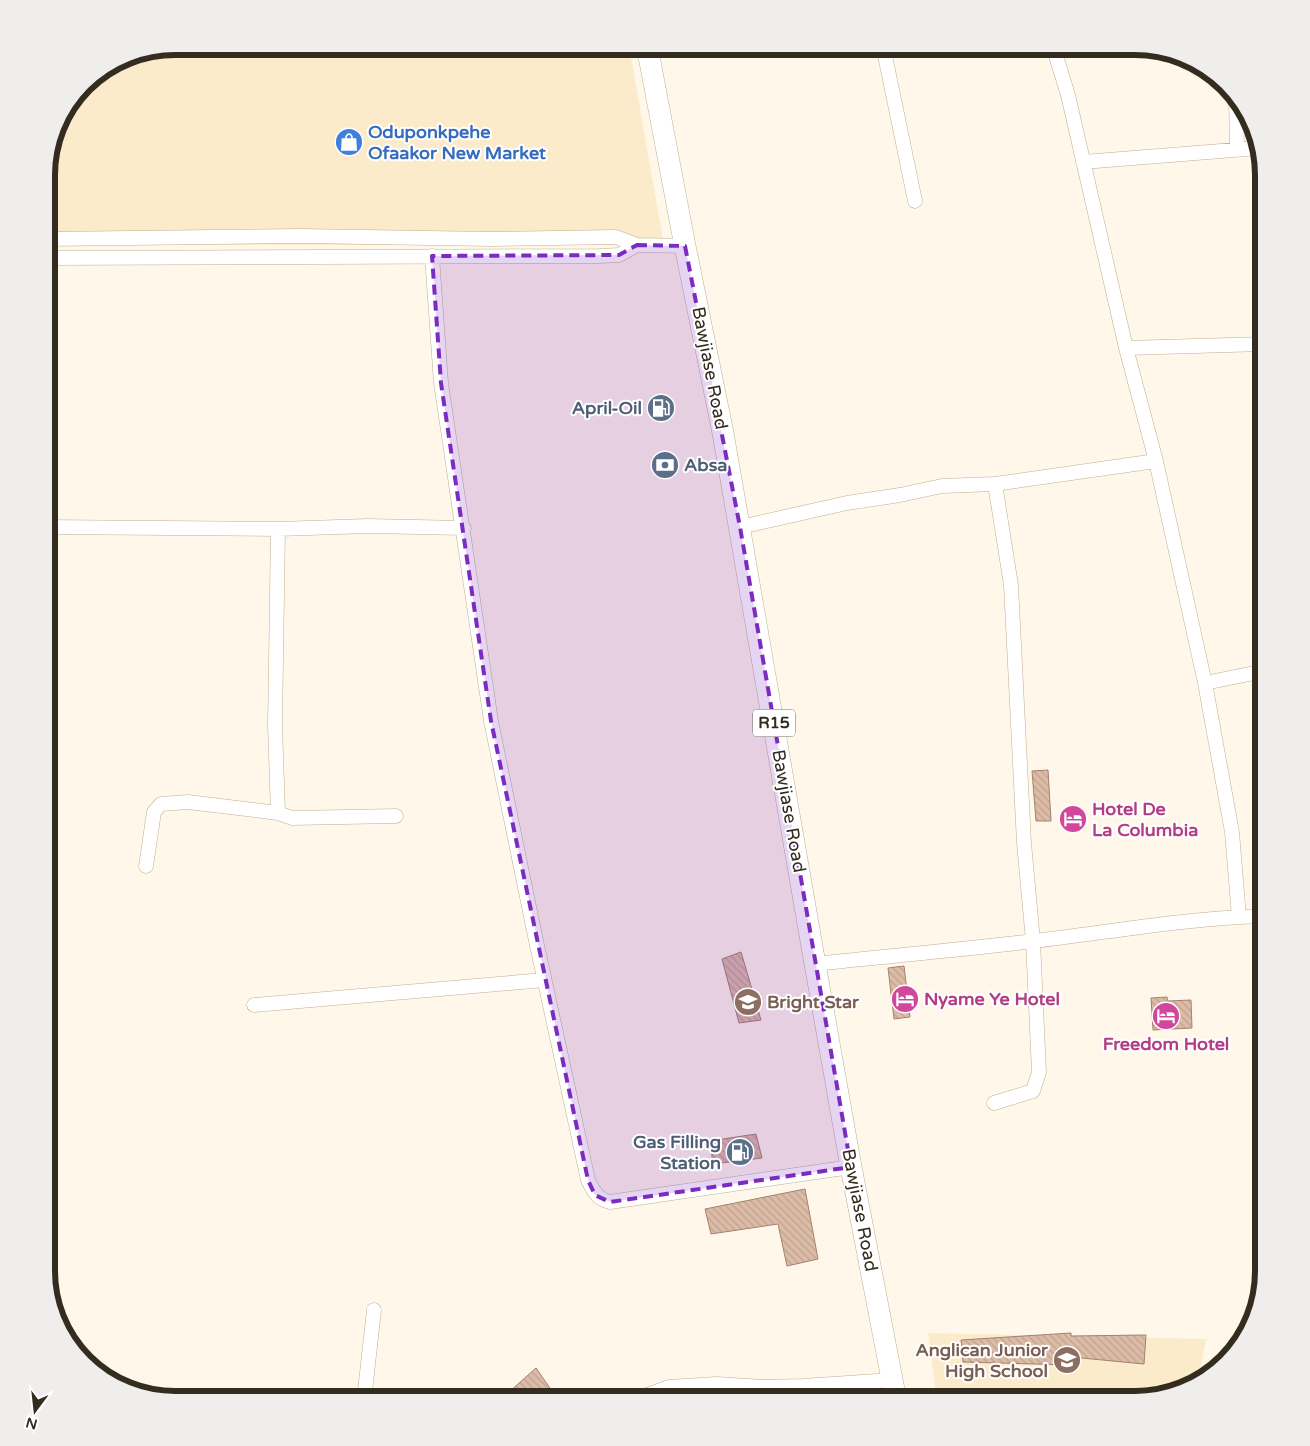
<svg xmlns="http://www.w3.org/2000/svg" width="1310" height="1446" font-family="'Varela Round',sans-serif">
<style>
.built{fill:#fcebca}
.green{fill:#c9fcba}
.building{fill:url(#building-back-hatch);stroke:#a1826e}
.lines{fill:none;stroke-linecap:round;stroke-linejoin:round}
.minor-casing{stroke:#bfaf8f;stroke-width:15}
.primary-casing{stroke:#bfaf8f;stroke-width:22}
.minor{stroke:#fff;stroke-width:14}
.primary{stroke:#fff;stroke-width:21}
.marked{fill:#7b2cbf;fill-opacity:0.2;stroke:#7b2cbf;stroke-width:4;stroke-dasharray:10 6;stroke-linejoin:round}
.labels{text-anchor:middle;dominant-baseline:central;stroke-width:4;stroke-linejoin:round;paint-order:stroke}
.shield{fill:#fff;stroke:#706b62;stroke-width:1}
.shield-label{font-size:16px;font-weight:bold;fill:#332c1f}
.shop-label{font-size:18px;font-weight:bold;fill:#366cbe;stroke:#fff;text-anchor:start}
.street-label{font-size:18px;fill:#332c1f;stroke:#fff}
.service-label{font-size:18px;font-weight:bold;fill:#4e5e75;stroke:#fff;text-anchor:end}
.hotel-label{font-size:18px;font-weight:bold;fill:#b23c85;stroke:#fff;text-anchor:start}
.education-label{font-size:18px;font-weight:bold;fill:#785e54;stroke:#fff;text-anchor:start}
.rim{fill:none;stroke:#332c1f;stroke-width:6}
</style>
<defs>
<pattern id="building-back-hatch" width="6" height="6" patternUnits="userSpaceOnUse" patternTransform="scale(1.25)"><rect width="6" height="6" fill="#ddbca7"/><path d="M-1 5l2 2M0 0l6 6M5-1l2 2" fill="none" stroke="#bea28f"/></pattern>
</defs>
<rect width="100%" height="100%" fill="#fff8ea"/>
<path class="built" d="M175,46H629L664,245H47V166L60,118L90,78L126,56Z
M928,1333L1206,1339L1198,1381L1177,1393L1135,1400H937Z"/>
<path class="green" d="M1139,1392V1399L1135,1400H982V1397Z"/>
<path class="building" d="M1048,770L1051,821H1036L1032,771Z
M741,952L761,1020L739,1023L722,959Z
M904,966L910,1017L894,1019L888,968Z
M1167,997L1168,1001L1191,1000L1192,1028L1153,1030L1151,998Z
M756,1134L762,1158L713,1164L710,1141Z
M805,1189L818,1259L787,1266L778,1224L711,1234L705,1209Z
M1071,1333V1336L1146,1335L1144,1364L1071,1357V1365L963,1362L961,1340Z
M536,1368L552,1391L542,1400H500Z"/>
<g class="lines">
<defs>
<path id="minor" d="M883,46L915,201
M1053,46L1068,95L1126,348L1156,461L1205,683L1232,832L1239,917
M648,49L697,46
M1236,96L1237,149
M1083,162L1259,148
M47,239L302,236L492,239L616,237L637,245L685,246
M432,256L441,383L491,721L535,936L588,1180C594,1192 597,1199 610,1202L851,1167
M47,258L599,256L619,255L637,245
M1126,348L1264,344
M46,527L278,529L368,526L464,528
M740,527L847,503L900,495L942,486L995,484L1156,461
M278,529L275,725L278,813
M1205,683L1264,671
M146,866L154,812L161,804L188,802L278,813L292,818L396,816
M815,964C888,956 961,950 1034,941C1110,932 1187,918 1264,916
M254,1005L544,980
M994,1103L1033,1091L1039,1072L1033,941L1024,843L1011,585L995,484
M364,1400L374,1310
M633,1400L669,1387L717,1384L763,1387L803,1386L892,1380"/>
<path id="primary" d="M647,46L685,246L723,433L815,964L851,1167L896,1400"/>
</defs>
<use href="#minor" class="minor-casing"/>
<use href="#primary" class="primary-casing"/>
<use href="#minor" class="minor"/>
<use href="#primary" class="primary"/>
</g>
<path class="marked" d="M637,245L685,246L740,527L851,1167L610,1202L595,1195L588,1180L491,721L441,383L432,256L619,255Z"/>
<defs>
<symbol id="shop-disc" viewBox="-11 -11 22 22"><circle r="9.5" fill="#3f7fe0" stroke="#fff"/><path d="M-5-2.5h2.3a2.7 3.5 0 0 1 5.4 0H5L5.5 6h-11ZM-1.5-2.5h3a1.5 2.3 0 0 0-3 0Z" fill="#fff"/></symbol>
<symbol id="fuel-disc" viewBox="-11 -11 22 22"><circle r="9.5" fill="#5c6f8a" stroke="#fff"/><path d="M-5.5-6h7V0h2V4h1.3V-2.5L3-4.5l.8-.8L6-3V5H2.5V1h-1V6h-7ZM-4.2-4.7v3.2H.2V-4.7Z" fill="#fff"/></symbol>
<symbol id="bank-disc" viewBox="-11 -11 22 22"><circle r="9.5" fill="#5c6f8a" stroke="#fff"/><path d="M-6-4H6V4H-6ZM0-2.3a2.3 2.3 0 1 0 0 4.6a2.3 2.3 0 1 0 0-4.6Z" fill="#fff"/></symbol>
<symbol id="hotel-disc" viewBox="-11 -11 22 22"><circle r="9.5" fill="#d1479c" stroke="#fff"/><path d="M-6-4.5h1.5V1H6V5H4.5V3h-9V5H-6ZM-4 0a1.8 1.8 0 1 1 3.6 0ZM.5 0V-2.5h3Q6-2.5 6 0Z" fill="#fff"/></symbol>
<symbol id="school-disc" viewBox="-11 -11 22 22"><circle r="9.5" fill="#8d6e63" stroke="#fff"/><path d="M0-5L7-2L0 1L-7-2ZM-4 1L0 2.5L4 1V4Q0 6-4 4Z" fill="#fff"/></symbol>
</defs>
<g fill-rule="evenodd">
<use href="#shop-disc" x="333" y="126" width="32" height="32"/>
<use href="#fuel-disc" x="645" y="392" width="32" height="32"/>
<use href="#bank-disc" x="649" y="449" width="32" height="32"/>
<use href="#hotel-disc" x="1057" y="803" width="32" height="32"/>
<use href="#hotel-disc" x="889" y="983" width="32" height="32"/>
<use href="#school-disc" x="732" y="986" width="32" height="32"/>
<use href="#hotel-disc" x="1150" y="1000" width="32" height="32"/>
<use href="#fuel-disc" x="724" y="1136" width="32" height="32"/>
<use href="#school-disc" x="1051" y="1344" width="32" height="32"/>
</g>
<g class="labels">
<rect class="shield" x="753" y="709.5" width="42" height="27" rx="4"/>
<g class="shield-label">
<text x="774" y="723">R15</text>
</g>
<g class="shop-label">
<text x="368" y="132">Oduponkpehe<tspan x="368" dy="21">Ofaakor New Market</tspan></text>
</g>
<g class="street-label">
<text transform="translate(710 368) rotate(79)">Bawjiase Road</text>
<text transform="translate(789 811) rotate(80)">Bawjiase Road</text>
<text transform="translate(860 1210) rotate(79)">Bawjiase Road</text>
</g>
<g class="service-label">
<text x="642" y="408">April-Oil</text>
<text x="684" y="465" text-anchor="start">Absa</text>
<text x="721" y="1142">Gas Filling<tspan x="721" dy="21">Station</tspan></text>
</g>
<g class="hotel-label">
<text x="1092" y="809">Hotel De<tspan x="1092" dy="21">La Columbia</tspan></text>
<text x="924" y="999">Nyame Ye Hotel</text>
<text x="1166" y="1044" text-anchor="middle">Freedom Hotel</text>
</g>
<g class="education-label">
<text x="767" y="1002">Bright Star</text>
<text x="1048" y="1350" text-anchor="end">Anglican Junior<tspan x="1048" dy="21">High School</tspan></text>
</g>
</g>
<path d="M0 0H1310V1446H0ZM175 55H1135A120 120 0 0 1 1255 175V1271A120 120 0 0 1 1135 1391H175A120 120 0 0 1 55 1271V175A120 120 0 0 1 175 55Z" fill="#efeeed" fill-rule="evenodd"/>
<path class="rim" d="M175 55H1135A120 120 0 0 1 1255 175V1271A120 120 0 0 1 1135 1391H175A120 120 0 0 1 55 1271V175A120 120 0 0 1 175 55Z"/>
<g transform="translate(35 1411) rotate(195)" stroke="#ffffff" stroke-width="4" paint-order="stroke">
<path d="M0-4L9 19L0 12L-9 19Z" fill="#332c1f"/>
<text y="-8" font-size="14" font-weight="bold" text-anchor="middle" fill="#332c1f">N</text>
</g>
</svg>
